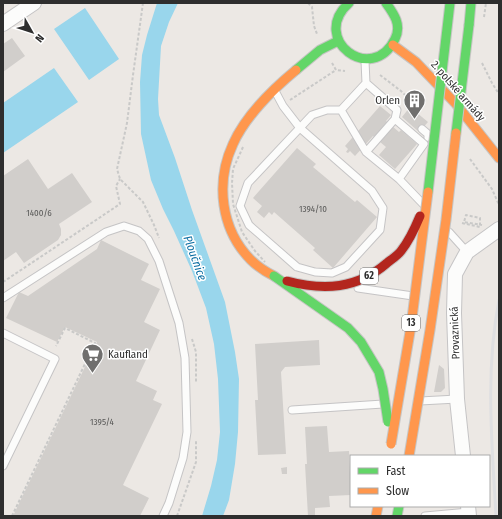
<svg xmlns="http://www.w3.org/2000/svg" width="502" height="519" font-family="'Fira Sans Condensed',sans-serif">
<style>
.water{fill:#99d6ec}
.building{fill:#d1cecb}
.lines{fill:none;stroke-linecap:round;stroke-linejoin:round}
.lane-casing{stroke:#c5c4c5;stroke-width:9}
.street-casing{stroke:#c5c4c5;stroke-width:16}
.fast-casing{stroke:#c6c5c4;stroke-width:11}
.slow-casing{stroke:#c6c5c4;stroke-width:11}
.path{stroke:#c9c9c8;stroke-width:2;stroke-dasharray:3 2;stroke-linecap:butt}
.lane{stroke:#fcfcfb;stroke-width:7}
.street{stroke:#fcfcfb;stroke-width:14}
.fast{stroke:#63d668;stroke-width:9}
.slow{stroke:#ff974d;stroke-width:9}
.rail{stroke:#dfdfe1;stroke-width:3}
.fast-bridge-casing{stroke:#c6c5c4;stroke-width:11;stroke-linecap:butt}
.slow-bridge-casing{stroke:#c6c5c4;stroke-width:11;stroke-linecap:butt}
.jam-bridge-casing{stroke:#c6c5c4;stroke-width:11;stroke-linecap:butt}
.path-bridge{stroke:#c9c9c8;stroke-width:2;stroke-dasharray:3 2;stroke-linecap:butt}
.fast-bridge{stroke:#63d668;stroke-width:9}
.slow-bridge{stroke:#ff974d;stroke-width:9}
.jam-bridge{stroke:#b3261e;stroke-width:9}
.labels{text-anchor:middle;dominant-baseline:central;stroke-width:3;stroke-linejoin:round;paint-order:stroke}
.number-label{font-size:9px;fill:#585857}
.shield{fill:#fff;stroke:#6d6d6d;stroke-width:1}
.shield-label{font-size:10px;font-weight:bold;fill:#2e2e2e}
.street-label{font-size:11px;fill:#2e2e2e;stroke:#fff}
.poi-label{font-size:11px;fill:#2e2e2e;stroke:#fff;text-anchor:end}
.water-label{font-size:12px;font-style:italic;fill:#0d6fa3;stroke:#fff}
</style>
<rect width="100%" height="100%" fill="#ece8e4"/>
<path class="water" d="M157,3H178L169,22L161,46L158,99L159,115L175,158L192,210L225,302L235,352L239,379L238,432L235,464L229,500L223,516H202L211,486L217,460L220,432L218,379L214,344L206,308L192,271L174,231L163,209L151,180L141,134L140,82L142,55L147,35Z
M85,8L119,59L89,80L54,29Z
M54,68L78,102L3,153V103Z"/>
<path class="building" d="M12,38L25,56L3,72V44Z
M380,106L391,115L386,121L399,132L401,130L417,144L395,169L379,155L386,147L373,136L355,156L350,151L348,153L346,152L348,149L345,146Z
M410,107L428,122L419,132L402,117Z
M297,148L316,164L313,167L355,202L357,200L377,217L333,268L313,250L315,248L274,212L272,215L269,212L264,218L257,212L262,206L253,198Z
M28,159L48,189L72,173L92,202L59,224L61,229V235L58,240L24,263L16,252L3,261V176Z
M101,240L149,264L141,280L160,289L144,322L160,330L136,381L157,391L153,400L162,404L123,485L149,498L140,516H13L97,342L65,327L57,342L6,318L19,292L28,296L97,249Z
M319,340L320,365L285,367L281,372L286,454L258,455L255,400H258L255,344Z
M439,365L444,369L445,388L441,392H434Z
M327,426L329,452L349,451L351,495L329,496L330,507L315,508V516H308L305,464H307L305,427Z
M287,467V474H282L281,468Z"/>
<g class="lines">
<defs>
<path id="lane" d="M366,83L397,110L395,119L424,144L399,179
M275,91L283,106L300,128L372,191L383,208L380,230L346,267L332,273L315,272L297,267L249,225L240,206L248,183L312,115L327,110H341
M341,110L366,152L399,179L423,204
M341,110L366,83L365,61
M422,129L429,135L428,137
M366,152L395,119
M449,232L467,252
M358,288L413,296
M3,298L106,232L124,226L139,231L148,239L159,261L179,323L185,358L187,432L183,458L169,503L163,516
M3,333L55,359L3,466
M420,401L457,399
M292,410L383,404
M425,516L469,512"/>
<path id="street" d="M3,24L34,3
M463,456L457,399L454,313L455,274L467,252L499,229
M468,506L469,516"/>
<path id="fast" d="M349,3C309,39 372,86 395,39C402,25 394,14 386,3
M469,25L471,3
M296,70L320,50L338,41
M397,516L399,506"/>
<path id="slow" d="M393,45L416,62L456,104L499,158
M274,276C266,272 258,267 251,260C221,230 215,183 233,144C245,117 273,89 296,70
M376,516L378,506"/>
</defs>
<use href="#lane" class="lane-casing"/>
<use href="#street" class="street-casing"/>
<use href="#fast" class="fast-casing"/>
<use href="#slow" class="slow-casing"/>
<path class="path" d="M143,3L133,75L127,123L117,169L120,179L143,202L154,225L159,238
M308,3L312,7L314,26L317,34
M332,63L336,70L345,71
M482,63L492,83L499,94
M380,75L401,91L420,110
M290,100L336,70
M470,159L492,189L499,205
M462,223L480,227V218L466,215L464,222L482,225
M3,282L120,204L116,186L120,179
M192,339L196,352V382
M12,516L95,343L65,328L56,346
M177,516L196,462V441"/>
<use href="#lane" class="lane"/>
<use href="#street" class="street"/>
<use href="#fast" class="fast"/>
<use href="#slow" class="slow"/>
<path class="rail" d="M496,516C492,444 485,371 499,300"/>
<defs>
<path id="fast-bridge" d="M456,133L469,25
M428,192L450,3
M274,276L348,328L361,342L379,372L383,389L388,422"/>
<path id="slow-bridge" d="M391,444L411,326L428,192
M409,456L430,330L446,220L456,133"/>
<path id="jam-bridge" d="M287,281C324,291 357,289 387,263C392,259 397,256 401,251C409,241 415,228 420,216"/>
</defs>
<use href="#fast-bridge" class="fast-bridge-casing"/>
<use href="#slow-bridge" class="slow-bridge-casing"/>
<use href="#jam-bridge" class="jam-bridge-casing"/>
<path class="path-bridge" d="M484,17L486,3
M243,147L233,169L232,183L233,204L242,232L255,251L265,262"/>
<use href="#fast-bridge" class="fast-bridge"/>
<use href="#slow-bridge" class="slow-bridge"/>
<use href="#jam-bridge" class="jam-bridge"/>
</g>
<defs>
<symbol id="building-pin" viewBox="-11 -11 22 30"><path d="M0 17L-7.5 6A9.5 9.5 0 1 1 7.5 6Z" fill="#706f6e" stroke="#fff"/><path d="M-4-6H4V6H1V3H-1V6H-4ZM-2.5-4.3h1.7v1.8h-1.7ZM.8-4.3h1.7v1.8H.8ZM-2.5-1h1.7V.8h-1.7ZM.8-1h1.7V.8H.8Z" fill="#fff"/></symbol>
<symbol id="supermarket-pin" viewBox="-11 -11 22 30"><path d="M0 17L-7.5 6A9.5 9.5 0 1 1 7.5 6Z" fill="#706f6e" stroke="#fff"/><path d="M-6-5.5h2.5l.6 2H6L4.5 2H-2.5L-4.4-4H-6ZM-1.5 3.2a1.3 1.3 0 1 0 .1 0ZM3 3.2a1.3 1.3 0 1 0 .1 0Z" fill="#fff"/></symbol>
</defs>
<g fill-rule="evenodd">
<use href="#building-pin" x="402" y="88" width="25" height="34"/>
<use href="#supermarket-pin" x="80" y="342" width="25" height="34"/>
</g>
<g class="labels">
<g class="number-label">
<text x="313" y="209">1394/10</text>
<text x="39" y="213">1400/6</text>
<text x="102" y="422">1395/4</text>
</g>
<g class="shield">
<rect x="360" y="268" width="18" height="16" rx="3"/>
<rect x="402" y="315" width="18" height="16" rx="3"/>
</g>
<g class="shield-label">
<text x="369" y="276">62</text>
<text x="411" y="323">13</text>
</g>
<g class="street-label">
<text transform="translate(458 91) rotate(49)">2. polské armády</text>
<text transform="translate(455 333) rotate(-92)">Provaznická</text>
</g>
<g class="poi-label">
<text x="400" y="100">Orlen</text>
<text x="108" y="354" text-anchor="start">Kaufland</text>
</g>
<g class="water-label">
<text transform="translate(195 258) rotate(70)">Ploučnice</text>
</g>
</g>
<rect width="502" height="519" fill="none" stroke="#2e2e2e" stroke-width="8"/>
<rect x="350" y="455" width="140" height="52" fill="#ffffff" stroke="#ababab"/>
<rect x="358" y="468" width="20" height="6" fill="#63d668" stroke="#ababab"/>
<text x="386" y="475" font-size="12" fill="#2e2e2e">Fast</text>
<rect x="358" y="488" width="20" height="6" fill="#ff974d" stroke="#ababab"/>
<text x="386" y="495" font-size="12" fill="#2e2e2e">Slow</text>
<g transform="translate(32 32) rotate(129)" stroke="#ffffff" stroke-width="3" paint-order="stroke">
<path d="M0-3L7 15L0 10L-7 15Z" fill="#2e2e2e"/>
<text y="-6" font-size="11" font-weight="bold" text-anchor="middle" fill="#2e2e2e">N</text>
</g>
</svg>
